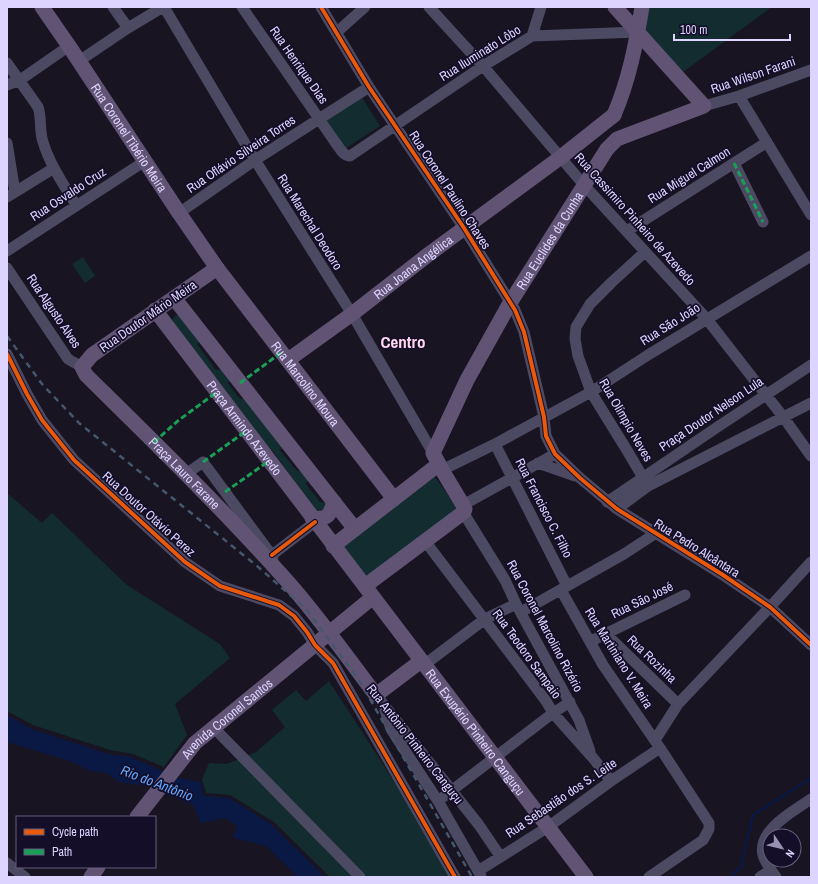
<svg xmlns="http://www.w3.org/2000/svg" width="818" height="884" font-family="'Archivo Narrow',sans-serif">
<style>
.green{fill:#122c30}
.water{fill:#091944}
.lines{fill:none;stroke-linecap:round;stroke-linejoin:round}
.stream{stroke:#091944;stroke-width:2.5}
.minor{stroke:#4c4963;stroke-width:11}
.major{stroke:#615374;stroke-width:15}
.rail{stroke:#45576d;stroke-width:2.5;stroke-dasharray:6 5;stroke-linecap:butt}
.quiet{stroke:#1a9f57;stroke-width:3;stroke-dasharray:6 3;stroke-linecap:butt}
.cycleway-casing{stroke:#150e28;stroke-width:6}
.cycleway{stroke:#e8590c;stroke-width:4}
.labels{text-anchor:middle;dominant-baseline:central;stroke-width:3.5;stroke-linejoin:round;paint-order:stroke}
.street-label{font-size:13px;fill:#ddd5ff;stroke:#150e28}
.water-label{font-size:14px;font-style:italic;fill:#63a9ff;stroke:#150e28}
.district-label{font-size:17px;font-weight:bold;fill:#ffd7ed;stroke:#150e28}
</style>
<rect width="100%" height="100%" fill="#181422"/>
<path class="green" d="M649,7H772L683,72L645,31Z
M362,97L380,126L343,150L324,121Z
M83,257L95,276L85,283L72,264Z
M176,315L179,316L201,342L197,344L216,370L222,369L233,381L227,382L239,398L247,400L284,448L279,449L296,470L303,472L310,481L305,483L320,502L327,503L320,517L272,450H265L171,321Z
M435,477L459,510L368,579L343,546Z
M7,493L42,523L52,513L127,585L220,644L230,658L175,704L187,735L164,767L133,754L110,750L33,725L7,711Z
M329,681L397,786L451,877H330L274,822L230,795L206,793L202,779L209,763L227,764L256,752L285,727L272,710L296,690L306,701Z"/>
<path class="water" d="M7,715L31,729L109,754L131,757L178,778L201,782L203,796L229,798L271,824L325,877H298L266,846L233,838L237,826L225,818L201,823L193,805L174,797L149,786L119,782L107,773L90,771L70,761L7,742Z"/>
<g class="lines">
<path class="stream" d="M730,877L741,867L753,815L811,778"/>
<path class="minor" d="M113,7L128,28
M164,7L255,160L352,314L433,453
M242,7L335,142C339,147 343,156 350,156L483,66L532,36L638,32
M321,7L369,87L464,228L515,310L524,332L544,417L546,436L555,454L580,478L617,509L723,575L770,607L811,645
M429,7L483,66L584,185L706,318L784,418L811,456
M337,32L365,7
M532,36L541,7
M79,61L128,28L163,7
M7,63L38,107C42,118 39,131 43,142C50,165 64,185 76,205
M7,85L20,80L69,46
M739,96L811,215
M704,106L739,96L811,70
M7,143L15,192
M734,163L763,222
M7,197L54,168
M179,213L255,160L369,87
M627,231L767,142
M7,251L145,161
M645,252L612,282L590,304L576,327L575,339L578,356L591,392L628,452L648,486
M7,268L68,359L82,367
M7,354L27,394L42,420L74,460L185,562L220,586L279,605L294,616L307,632L315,645L333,663L455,877
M495,444L567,586
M538,463L575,476
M442,470L495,444L591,392L648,355L811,256
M186,474L203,462L273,557
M607,502L713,430L811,365
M463,505L555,454
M617,509L648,486L811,403
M463,512L505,580L516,604L579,720L590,751
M425,541L546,701L553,713L593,758L611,781
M272,555L315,522
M561,590L603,665L660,748L709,823V829L703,840L649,877
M521,612L624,554L656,533
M606,634L678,704
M591,641L685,595
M424,665L485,619L516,604
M376,695L479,825L500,856
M385,710L391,729L398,740L438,801L481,876
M214,728L360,877
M655,740L678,704L770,607L811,562
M438,801L553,713L570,702
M7,863L25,877
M478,871L548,827L611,781L660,748
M760,877L771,870
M776,877C772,871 765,863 763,855C757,830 794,811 811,799"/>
<g class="major">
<path id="s1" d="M42,7L69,46L179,213L217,268L394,499"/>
<path d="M614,115C629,80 636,44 642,7"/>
<path id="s2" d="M217,268L92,355L82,367L86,375C154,442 223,509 287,581C319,617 347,657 376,695L421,661"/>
<path d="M174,298L355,529"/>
<path id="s3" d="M155,310L586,877"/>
<path id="s4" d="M288,360L352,314L429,254L561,157L614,115"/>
<path d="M312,518C328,520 330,515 334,502"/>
<path d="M333,546L439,464"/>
<path id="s5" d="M365,586L464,512L465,509L463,505L442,470L433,453L467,380L510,303L607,149L617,139L704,106L615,7"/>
<path id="s6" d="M137,817L195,743L373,597"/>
<path d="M91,877L98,867"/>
</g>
<path class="rail" d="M7,336L42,384L79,423L257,566L306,609L359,680L472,877"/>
<path class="quiet" d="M734,163L763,222
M240,383L282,352
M154,442L179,420L217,392
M203,462L246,431
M225,492L269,461"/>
<defs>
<path id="cycleway" d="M321,7L369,87L464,228L515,310L524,332L544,417L546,436L555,454L580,478L617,509L723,575L770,607L811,645
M7,354L27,394L42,420L74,460L185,562L220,586L279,605L294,616L307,632L315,645L333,663L455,877
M272,555L315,522"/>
</defs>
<use href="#cycleway" class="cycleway-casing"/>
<use href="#cycleway" class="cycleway"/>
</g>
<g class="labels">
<g class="street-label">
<text transform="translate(480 53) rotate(-32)">Rua Iluminato Lôbo</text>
<text transform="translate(299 65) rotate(55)">Rua Henrique Dias</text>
<text transform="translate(753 75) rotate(-19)">Rua Wilson Farani</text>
<text stroke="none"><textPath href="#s1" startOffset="157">Rua Coronel Tibério Meira</textPath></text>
<text transform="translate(241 154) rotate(-34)">Rua Oflávio Silveira Torres</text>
<text transform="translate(689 175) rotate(-32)">Rua Miguel Calmon</text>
<text transform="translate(450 190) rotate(57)">Rua Coronel Paulino Chaves</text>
<text transform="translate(68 194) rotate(-33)">Rua Osvaldo Cruz</text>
<text transform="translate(635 219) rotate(48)">Rua Cassimiro Pinheiro de Azevedo</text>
<text transform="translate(310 222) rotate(58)">Rua Marechal Deodoro</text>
<text stroke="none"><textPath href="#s5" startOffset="434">Rua Euclides da Cunha</textPath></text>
<text stroke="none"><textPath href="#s4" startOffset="156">Rua Joana Angélica</textPath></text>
<text transform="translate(54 311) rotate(56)">Rua Algusto Alves</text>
<text transform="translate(148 316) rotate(-35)">Rua Doutor Mário Meira</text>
<text transform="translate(670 324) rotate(-32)">Rua São João</text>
<text stroke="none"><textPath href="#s1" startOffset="460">Rua Marcolino Moura</textPath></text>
<text transform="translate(711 414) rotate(-34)">Praça Doutor Nelson Lula</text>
<text transform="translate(626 420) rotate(60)">Rua Olímpio Neves</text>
<text stroke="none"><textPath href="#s3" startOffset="148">Praça Armindo Azevedo</textPath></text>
<text stroke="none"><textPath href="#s2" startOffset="316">Praça Lauro Farane</textPath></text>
<text transform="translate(544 508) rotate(63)">Rua Francisco C. Filho</text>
<text transform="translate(149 514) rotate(42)">Rua Doutor Otávio Perez</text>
<text transform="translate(697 548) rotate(32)">Rua Pedro Alcântara</text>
<text transform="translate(642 600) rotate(-26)">Rua São José</text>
<text transform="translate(545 626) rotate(62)">Rua Coronel Marcolino Rizério</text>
<text transform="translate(527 654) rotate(54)">Rua Teodoro Sampaio</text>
<text transform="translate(619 658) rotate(58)">Rua Martiniano V. Meira</text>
<text transform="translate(652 659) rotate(44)">Rua Rozinha</text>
<text stroke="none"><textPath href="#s6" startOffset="134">Avenida Coronel Santos</textPath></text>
<text stroke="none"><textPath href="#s3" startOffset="530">Rua Exupério Pinheiro Canguçu</textPath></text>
<text transform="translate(415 744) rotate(52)">Rua Antônio Pinheiro Canguçu</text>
<text transform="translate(561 798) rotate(-34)">Rua Sebastião dos S. Leite</text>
</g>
<g class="water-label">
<text transform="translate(157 783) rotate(21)">Rio do Antônio</text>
</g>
<g class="district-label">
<text x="403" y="341">Centro</text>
</g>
</g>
<rect width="818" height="884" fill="none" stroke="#ddd5ff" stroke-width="16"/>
<rect x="16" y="816" width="140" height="52" fill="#150e28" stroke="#655e7e"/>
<rect x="24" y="829" width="20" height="6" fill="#e8590c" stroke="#655e7e"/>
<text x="52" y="836" font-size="12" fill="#ddd5ff">Cycle path</text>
<rect x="24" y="849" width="20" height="6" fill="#1a9f57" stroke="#655e7e"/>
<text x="52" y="856" font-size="12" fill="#ddd5ff">Path</text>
<g transform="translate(782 848) rotate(125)"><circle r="19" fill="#150e28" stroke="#655e7e"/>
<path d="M0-3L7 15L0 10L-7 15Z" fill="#9891b2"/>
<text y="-6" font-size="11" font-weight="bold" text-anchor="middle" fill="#ddd5ff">N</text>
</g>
<path d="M674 34v6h116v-6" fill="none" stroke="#ddd5ff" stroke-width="2"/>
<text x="680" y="34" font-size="12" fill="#ddd5ff" stroke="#150e28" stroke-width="3" paint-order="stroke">100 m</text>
</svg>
